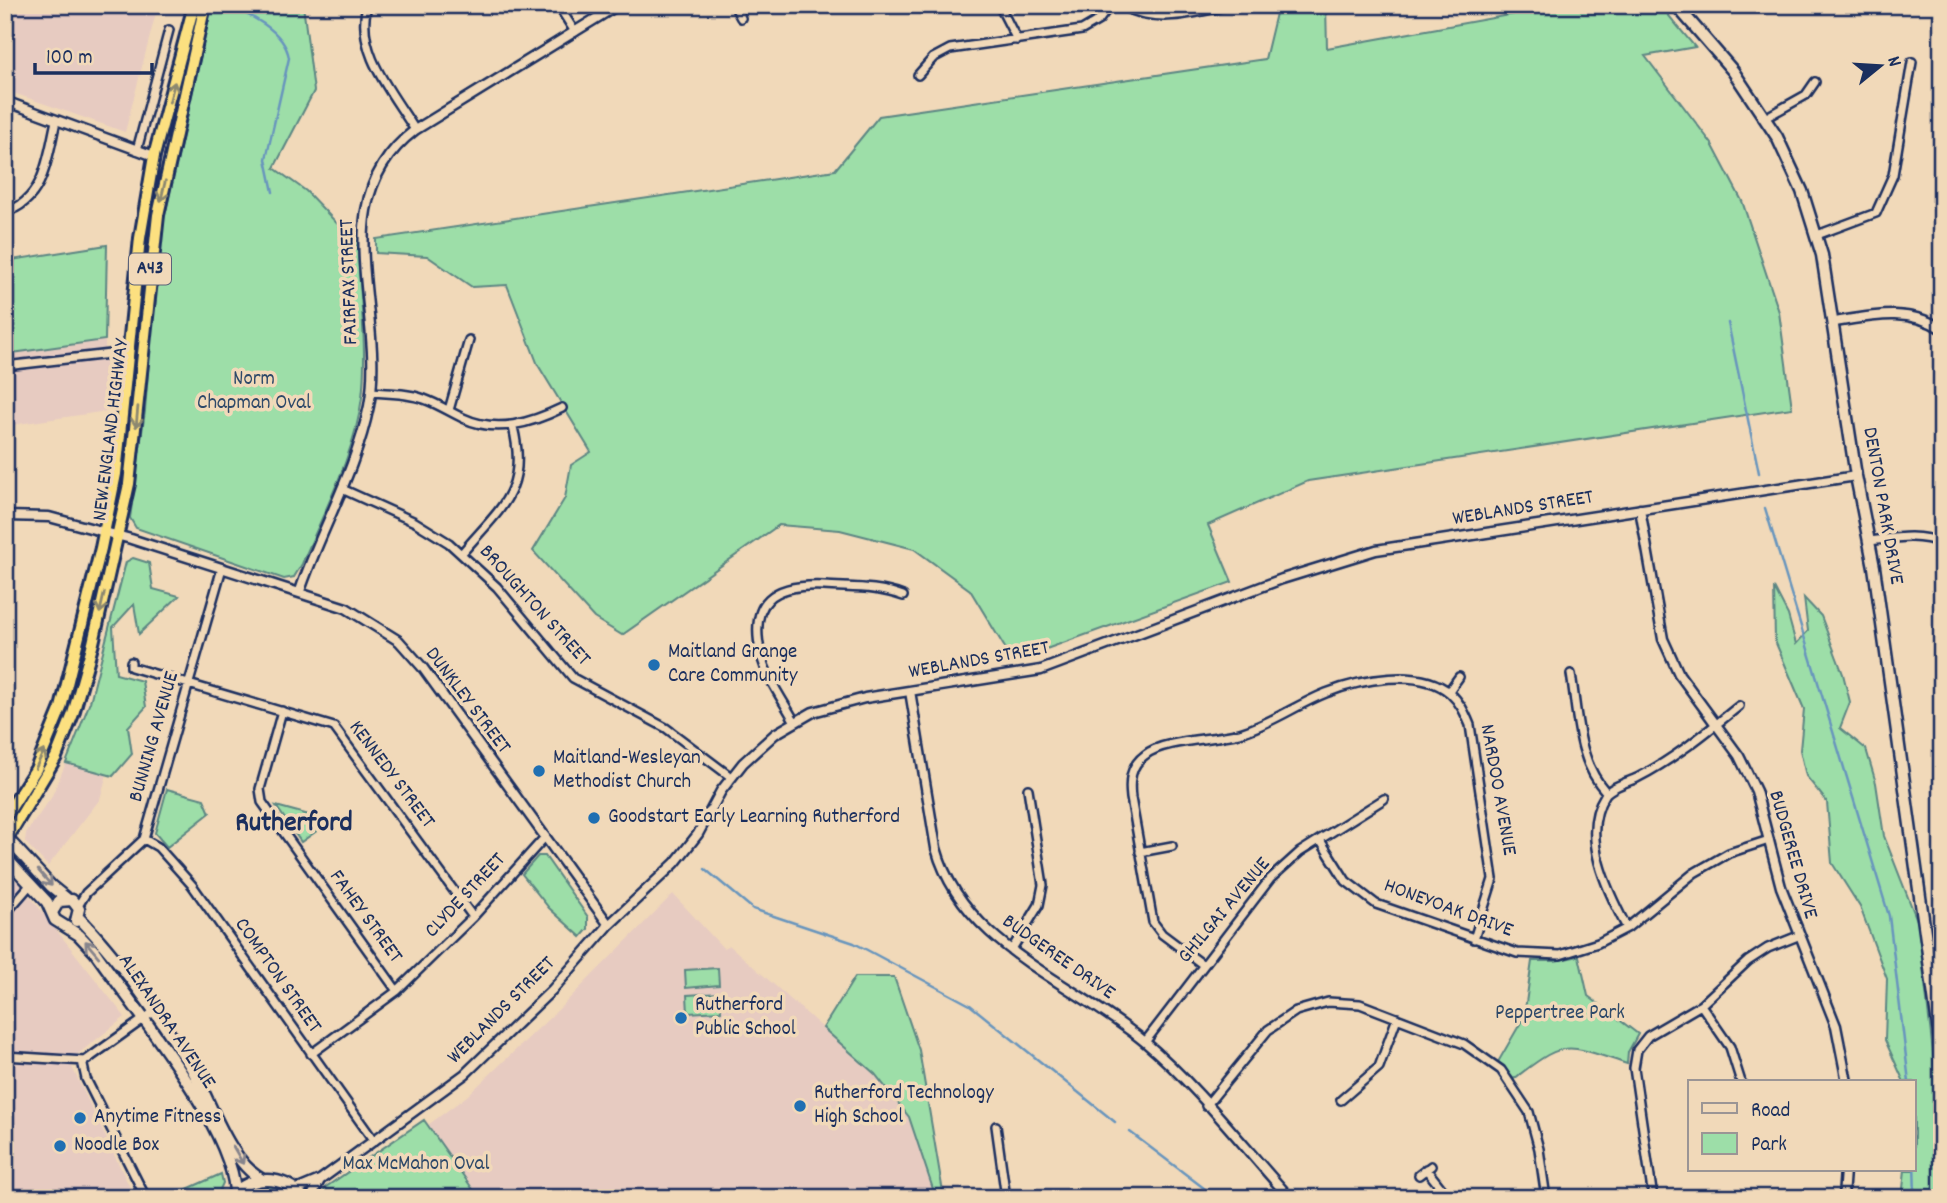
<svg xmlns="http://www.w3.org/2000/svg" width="1947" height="1203" font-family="Dekko,sans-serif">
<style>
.built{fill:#e7cbc1}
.green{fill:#9ddea8;stroke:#5c8683;stroke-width:2}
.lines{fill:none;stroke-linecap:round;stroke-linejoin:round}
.stream{stroke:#6895bd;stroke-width:2.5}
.minor-casing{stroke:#1b2f5e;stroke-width:12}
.tertiary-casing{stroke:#1b2f5e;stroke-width:13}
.secondary-casing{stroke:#1b2f5e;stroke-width:15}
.trunk-casing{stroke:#1b2f5e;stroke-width:16}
.minor{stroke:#f1d9b9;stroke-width:7}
.tertiary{stroke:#f1d9b9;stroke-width:8}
.secondary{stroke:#f1d9b9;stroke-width:10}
.trunk{stroke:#fce080;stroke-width:10}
.oneway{stroke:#8c886f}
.oneway2{stroke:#86848c}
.poi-dot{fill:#1f6fb2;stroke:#f1d9b9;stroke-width:2.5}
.labels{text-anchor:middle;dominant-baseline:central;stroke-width:7;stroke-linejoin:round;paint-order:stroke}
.shield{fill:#f1d9b9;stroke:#5b6279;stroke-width:2}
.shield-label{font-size:19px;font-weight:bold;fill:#1b2f5e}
.street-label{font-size:21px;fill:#1b2f5e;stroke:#f1d9b9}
.park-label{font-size:21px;fill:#2e4969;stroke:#f1d9b9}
.poi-label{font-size:21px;fill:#1b2f5e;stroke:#f1d9b9;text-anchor:start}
.district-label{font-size:28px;font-weight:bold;fill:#1b2f5e;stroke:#f1d9b9}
</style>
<rect width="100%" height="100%" fill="#f1d9b9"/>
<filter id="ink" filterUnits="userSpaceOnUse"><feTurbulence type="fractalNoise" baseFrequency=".0143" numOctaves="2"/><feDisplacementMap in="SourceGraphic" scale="14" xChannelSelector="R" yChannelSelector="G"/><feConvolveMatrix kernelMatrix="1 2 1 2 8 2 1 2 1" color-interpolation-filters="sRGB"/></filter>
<g filter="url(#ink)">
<path class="built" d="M5,5H158L125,132L5,90Z
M105,340L107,411L5,426V354Z
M66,763L107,774L100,799L48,866L25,842L26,833L51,798Z
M17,880L125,1017L69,1061L135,1198H5V892Z
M673,894L723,948L729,945L875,1074L909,1117L936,1198H479L428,1125L467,1096L559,1009Z"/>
<path class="green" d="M212,5H303L314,91L274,168L306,191L349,236H357C359,287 368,347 362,397C355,454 324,511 302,564L294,577L284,579L136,528L130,518L145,411L156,268L164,219Z
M1278,5H1326L1327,48L1565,5H1660L1695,47L1645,56L1712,144L1742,201L1779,312L1792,408L1308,481L1208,525L1232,582L1013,661L970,590L914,549L840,530L779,525L622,635L594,618L533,551L565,498L571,465L591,452L538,365L507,285L472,287L427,256L376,253V239L835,170L879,116L1265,59Z
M107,245L105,340L5,354V261Z
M133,558L149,563L153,589L179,596L139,634L134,604L113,627L116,674L142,681L146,707L128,727L132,754L113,776L66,763L90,702L126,562Z
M1774,588L1788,615L1796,644L1808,631L1804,598L1821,616L1843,674L1850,702L1840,728L1866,749L1876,783L1884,836L1918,923L1942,1131V1198H1902L1905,1170H1914V1082H1904L1885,1040L1887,979L1860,907L1832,863L1827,802L1806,776L1800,750L1804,709L1775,641Z
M167,789L204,799L210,813L167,847L155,833Z
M276,806L331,821L301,842Z
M538,856H545L588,917V929L581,937L549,908L522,874Z
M1579,956L1588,996L1638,1034L1628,1052L1627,1064C1566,1044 1566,1038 1514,1079L1498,1062L1524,1017L1532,961H1555Z
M718,968L719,985L686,988L685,970Z
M855,977H894L919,1050L944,1198H936L909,1117L875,1074L823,1028Z
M720,993L721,1011L688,1013L687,995Z
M424,1120L479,1198H321L326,1187Z
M221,1174L223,1183L216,1198H193L190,1193L167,1198Z
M274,1183L299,1198H234L248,1187Z"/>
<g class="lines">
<path class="stream" d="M222,5C248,12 285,31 289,58L266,159L273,192
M1728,323L1759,473
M1765,508L1889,916L1909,1082
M705,869L753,909L854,943L970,1005L1115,1122
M1130,1132L1217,1198
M1914,1160L1915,1198"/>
<defs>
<path id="minor" d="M367,5C355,52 392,92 415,130
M558,5L575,32
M734,5L741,18
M999,5L1017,40
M1120,5C1156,25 1193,13 1231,5
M918,75L933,58L950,49L1082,30L1099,20L1110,5
M1765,118L1806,95L1815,82
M137,150L169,30
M5,212C45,201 48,155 56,121
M1817,235L1876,213L1893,175L1912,62
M5,366L128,352
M371,392C388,393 407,393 424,399C438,404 450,412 463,418C497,434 531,423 562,408
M449,410L469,340
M342,489L415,522L449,543L497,587L573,678L666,728L731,777
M1869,541C1895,538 1917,533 1942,543
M462,553C500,508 529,491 513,427
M131,662V667L334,727L473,917
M1571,674C1578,715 1577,760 1606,792
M1449,691L1459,677
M282,711L260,789L262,802L397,991
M795,722C784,702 766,677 761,655C748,600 774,584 824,586C851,588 877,586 903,596
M144,839L158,847L192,885L374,1141
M1320,840L1346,881L1376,904L1517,953L1560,955L1598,943L1627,928L1694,873L1729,853L1769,840
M1140,852L1172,846
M78,906L86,893L144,839L222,568
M5,914L31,884
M1627,928C1608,892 1579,835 1605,795C1610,787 1628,782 1637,778C1674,759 1707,732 1739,706
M1012,949L1039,905L1043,885L1028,789
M1202,964L1162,934L1153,922L1131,798C1129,781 1130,766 1145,755C1164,739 1218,740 1243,732C1272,723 1298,704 1326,693C1359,680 1420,667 1450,693C1460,702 1465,713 1470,725L1493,879L1474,939
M1701,1005L1730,1047L1741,1082
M1145,1042L1270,879L1300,852L1384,799
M311,1054L397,991L473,917L545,837
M5,1056L85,1061L152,1013
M82,1061L86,1079L146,1198
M1341,1100L1379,1067L1397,1018
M1206,1106L1268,1030L1296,1011L1328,1002L1360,1004L1464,1044L1501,1070L1529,1112L1539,1149L1546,1198
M996,1126L1006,1198
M1426,1169L1449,1198
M1419,1175L1431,1166
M1653,1198L1634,1068L1637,1050L1648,1036L1701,1005L1748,961L1768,948L1798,936"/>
<path id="tertiary" d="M5,101L154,156
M1835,322C1872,316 1908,307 1942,329
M1640,509L1663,639L1679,674L1739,756L1756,791L1781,887L1836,1026L1847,1082
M5,516L49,517L131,539L346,608L399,641L423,668L609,925
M300,591C321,529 356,471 369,406C387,311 322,201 415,130L618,5
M910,691L936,848C963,946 1072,981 1145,1042C1198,1087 1243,1146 1290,1198
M296,1190L320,1180L465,1074L552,990L609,925L675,863L698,834L721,791L743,763L775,734L813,712L865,698L1041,670L1282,579L1376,550L1856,476
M311,1198L320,1180
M1843,1198L1845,1170"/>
<path id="secondary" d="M1676,5L1733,71L1777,137L1802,191L1822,255L1856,476L1874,567L1942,1054
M5,836L51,886L67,899
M5,857L47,902L55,920L79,935L95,952C135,1010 230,1123 235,1191
M53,911L59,901L72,900L79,909L76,921
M78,917C116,955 163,1021 191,1067C210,1100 228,1160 261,1179
M229,1198C251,1174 283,1174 304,1198"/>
<path id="trunk" d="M5,817L36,769L61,708L101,548L116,474L140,238L154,156L194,5
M5,842L56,757L73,714L93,643L129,484L158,215L205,5"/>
</defs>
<use href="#minor" class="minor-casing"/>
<use href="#tertiary" class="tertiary-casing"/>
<use href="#secondary" class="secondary-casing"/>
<use href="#trunk" class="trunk-casing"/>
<use href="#minor" class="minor"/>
<use href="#tertiary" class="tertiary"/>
<use href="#secondary" class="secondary"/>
<use href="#trunk" class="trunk"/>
</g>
<defs><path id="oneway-shaft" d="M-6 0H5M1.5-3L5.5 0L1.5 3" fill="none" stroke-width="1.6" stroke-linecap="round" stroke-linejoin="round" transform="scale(1.75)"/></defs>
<g class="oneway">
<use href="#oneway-shaft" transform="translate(172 92) rotate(-75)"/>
<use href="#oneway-shaft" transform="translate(163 191) rotate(103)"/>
<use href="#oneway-shaft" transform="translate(137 417) rotate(95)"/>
<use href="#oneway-shaft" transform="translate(102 603) rotate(103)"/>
<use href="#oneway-shaft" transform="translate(40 759) rotate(-64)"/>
</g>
<g class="oneway2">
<use href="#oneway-shaft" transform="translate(45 878) rotate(49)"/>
<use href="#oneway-shaft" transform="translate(92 949) rotate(-130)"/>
<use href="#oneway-shaft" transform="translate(238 1155) rotate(60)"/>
</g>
</g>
<g class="poi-dot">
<circle cx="654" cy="665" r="7"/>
<circle cx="539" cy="771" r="7"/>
<circle cx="594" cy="818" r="7"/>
<circle cx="681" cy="1018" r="7"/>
<circle cx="800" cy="1106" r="7"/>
<circle cx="80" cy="1118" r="7"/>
<circle cx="60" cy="1146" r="7"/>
</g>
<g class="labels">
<rect class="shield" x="129" y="253.5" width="42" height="31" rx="5"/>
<g class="shield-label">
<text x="150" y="269">A43</text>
</g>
<g class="street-label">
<text transform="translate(350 282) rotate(-92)">FAIRFAX STREET</text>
<text transform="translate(112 430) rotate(-83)">NEW ENGLAND HIGHWAY</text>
<text transform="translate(1882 506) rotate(80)">DENTON PARK DRIVE</text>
<text transform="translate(1523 509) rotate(-9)">WEBLANDS STREET</text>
<text transform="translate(534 606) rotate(48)">BROUGHTON STREET</text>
<text transform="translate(979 661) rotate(-10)">WEBLANDS STREET</text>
<text transform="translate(467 701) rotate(53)">DUNKLEY STREET</text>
<text transform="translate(155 737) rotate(-74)">BUNNING AVENUE</text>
<text transform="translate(391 775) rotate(53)">KENNEDY STREET</text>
<text transform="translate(1497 790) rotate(80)">NARDOO AVENUE</text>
<text transform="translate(1792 855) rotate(74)">BUDGEREE DRIVE</text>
<text transform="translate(466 896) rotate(-47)">CLYDE STREET</text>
<text transform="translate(1448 909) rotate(20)">HONEYOAK DRIVE</text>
<text transform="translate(1225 911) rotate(-50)">GHILGAI AVENUE</text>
<text transform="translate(365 917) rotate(54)">FAHEY STREET</text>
<text transform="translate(1058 958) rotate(35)">BUDGEREE DRIVE</text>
<text transform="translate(277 976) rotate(55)">COMPTON STREET</text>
<text transform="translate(502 1011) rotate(-45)">WEBLANDS STREET</text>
<text transform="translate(166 1022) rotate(56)">ALEXANDRA AVENUE</text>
</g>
<g class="park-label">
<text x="254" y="380">Norm<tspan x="254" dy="24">Chapman Oval</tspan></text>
<text x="1560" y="1014">Peppertree Park</text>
<text x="416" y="1165">Max McMahon Oval</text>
</g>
<g class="poi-label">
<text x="668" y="653">Maitland Grange<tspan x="668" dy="24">Care Community</tspan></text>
<text x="553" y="759">Maitland-Wesleyan<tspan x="553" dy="24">Methodist Church</tspan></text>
<text x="608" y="818">Goodstart Early Learning Rutherford</text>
<text x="695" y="1006">Rutherford<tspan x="695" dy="24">Public School</tspan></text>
<text x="814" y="1094">Rutherford Technology<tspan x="814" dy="24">High School</tspan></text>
<text x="94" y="1118">Anytime Fitness</text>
<text x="74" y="1146">Noodle Box</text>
</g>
<g class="district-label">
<text x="294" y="825">Rutherford</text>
</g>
</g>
<rect width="1947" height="1203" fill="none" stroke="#f1d9b9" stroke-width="28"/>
<rect x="14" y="14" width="1919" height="1175" fill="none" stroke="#1b2f5e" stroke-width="2.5" filter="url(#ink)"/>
<rect x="1688" y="1080" width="228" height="91" fill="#f1d9b9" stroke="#9b9595" stroke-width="2"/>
<rect x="1702" y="1103" width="35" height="10" fill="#f1d9b9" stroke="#9b9595" stroke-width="2"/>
<text x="1751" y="1116" font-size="21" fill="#1b2f5e">Road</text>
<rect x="1702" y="1133" width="35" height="21" fill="#9ddea8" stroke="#9b9595" stroke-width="2"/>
<text x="1751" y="1150" font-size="21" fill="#1b2f5e">Park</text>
<g transform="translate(1880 66) rotate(72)" stroke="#f1d9b9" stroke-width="5" paint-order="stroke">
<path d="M0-5L12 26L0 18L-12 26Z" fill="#1b2f5e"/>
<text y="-10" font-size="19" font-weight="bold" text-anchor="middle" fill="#1b2f5e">N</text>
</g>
<path d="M35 63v10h117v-10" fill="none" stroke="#1b2f5e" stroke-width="3.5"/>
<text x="46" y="63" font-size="21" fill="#1b2f5e" stroke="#f1d9b9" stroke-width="5" paint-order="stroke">100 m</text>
</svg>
